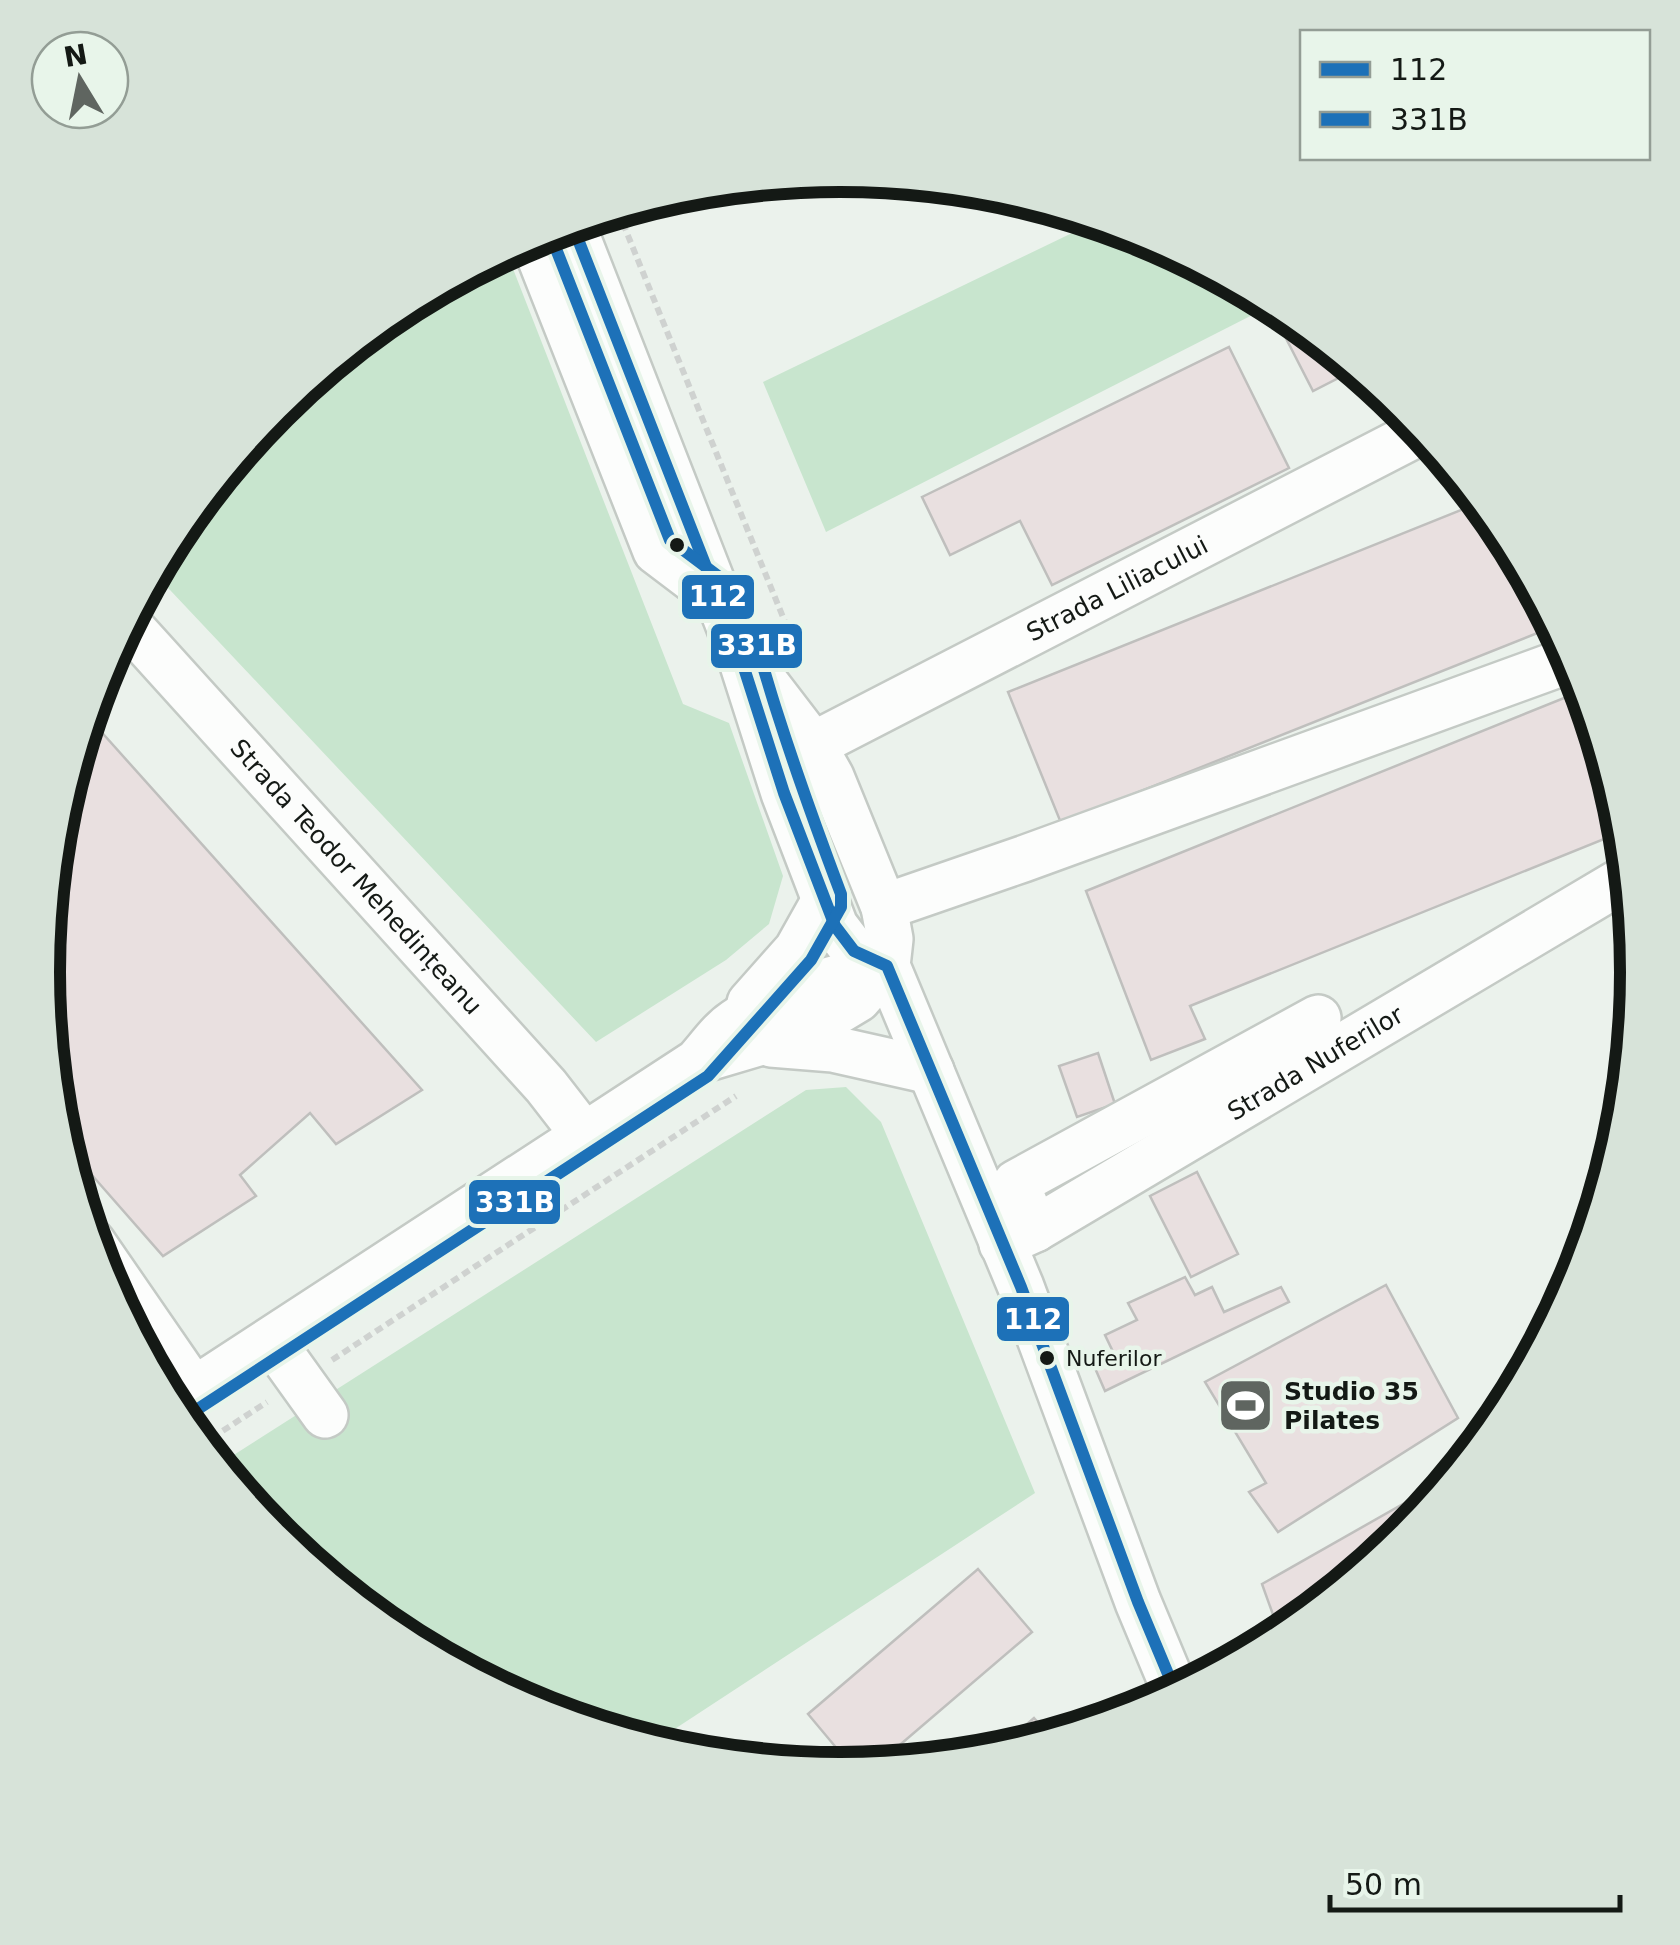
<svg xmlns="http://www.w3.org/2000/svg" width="1680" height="1945" font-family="'DejaVu Sans',sans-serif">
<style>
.green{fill:#c8e5ce}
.building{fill:#e9e0e0;stroke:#bfbfbd;stroke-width:2.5}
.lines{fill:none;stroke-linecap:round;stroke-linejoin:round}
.minor-casing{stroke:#c4cac5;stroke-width:50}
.path{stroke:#cfd2d0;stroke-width:6;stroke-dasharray:8 5;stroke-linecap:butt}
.minor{stroke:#fcfdfc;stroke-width:45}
.bus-1-casing{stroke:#e8f5ea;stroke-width:20}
.bus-2-casing{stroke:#e8f5ea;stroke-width:20}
.bus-1{stroke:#1d71b8;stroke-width:12}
.bus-2{stroke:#1d71b8;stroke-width:12}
.bus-dot{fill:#141915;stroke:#e8f5ea;stroke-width:4}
.labels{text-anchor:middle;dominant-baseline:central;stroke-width:9;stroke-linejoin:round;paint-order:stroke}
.bus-label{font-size:22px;fill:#141915;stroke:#e8f5ea;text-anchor:start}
.street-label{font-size:25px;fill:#141915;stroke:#e8f5ea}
.poi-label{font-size:25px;font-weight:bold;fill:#141915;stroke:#e8f5ea;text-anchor:start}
.rim{fill:none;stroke:#141915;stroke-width:12}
.line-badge{stroke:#e8f5ea;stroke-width:4}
.badge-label{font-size:28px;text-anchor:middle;font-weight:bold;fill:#fff}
</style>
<rect width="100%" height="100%" fill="#ebf2ec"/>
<path class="green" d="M1097,221L1146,236L1274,304L826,532L763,382Z
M506,251L683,704L729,723L783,876L769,924L726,960L596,1042L154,573L177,529L276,408L397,309Z
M846,1087L881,1122L1035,1493L664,1736L677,1752L534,1709L396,1635L276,1536L218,1465L806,1090Z"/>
<path class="building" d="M1281,308L1284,310L1356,369L1313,391L1273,313Z
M1229,347L1289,468L1052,585L1020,521L950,555L922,497Z
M1481,502L1503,530L1555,626L1061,823L1008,692Z
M1584,690L1622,817L1624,831L1190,1006L1205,1039L1151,1060L1086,891Z
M88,717L422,1090L336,1144L310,1113L240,1175L256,1196L163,1256L62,1141L58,1128L43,972L58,816Z
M1098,1053L1115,1104L1077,1117L1059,1066Z
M1197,1172L1238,1254L1191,1277L1150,1196Z
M1185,1277L1195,1295L1212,1287L1224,1312L1281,1287L1289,1302L1105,1391L1095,1368L1116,1358L1105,1335L1137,1320L1128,1303Z
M1386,1285L1458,1418L1278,1532L1249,1492L1266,1483L1205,1382Z
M1454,1475L1404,1537L1281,1637L1262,1584Z
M978,1569L1032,1632L874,1767L854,1769L808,1714Z
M1034,1718L1052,1738L991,1755Z"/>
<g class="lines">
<defs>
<g id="minor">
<path d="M572,224L737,646L784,793L835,926L854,951L887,966"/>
<path d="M532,237L656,551L718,598"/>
<path id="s1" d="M127,623L546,1086L584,1135"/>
<path d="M737,646L813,745L831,777L884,907L890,939L887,966L1021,1287L1138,1602L1176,1693"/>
<path id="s2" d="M813,745L1422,431"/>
<path d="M884,907L1023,859L1572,659"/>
<path d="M750,1003L797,950L825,900"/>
<path d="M771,1044L833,1049L931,1071"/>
<path d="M711,1057L758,1043L833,1014L858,999L886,967"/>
<path d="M1035,1229L1016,1183L1318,1018"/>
<path d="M92,1242L194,1390"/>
<path id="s3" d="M1002,1244L1035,1229L1628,877"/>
<path d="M272,1341L325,1415"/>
<path d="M171,1405L697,1062C709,1049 720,1032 735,1022C781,990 834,978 887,966"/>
</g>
</defs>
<use href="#minor" class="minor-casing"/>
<path class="path" d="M618,211L798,654
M332,1360L736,1096
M201,1445L267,1402"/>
<use href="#minor" class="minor"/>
<defs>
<path id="bus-1" d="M572,224L737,646L784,793L835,926L854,951L887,966L1021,1287L1138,1602L1176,1693"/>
<path id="bus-2" d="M181,1420L708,1076L811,960L841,907V894C818,833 796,772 776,709C766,679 748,607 730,585L670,540L549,231"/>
</defs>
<use href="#bus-1" class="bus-1-casing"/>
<use href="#bus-2" class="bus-2-casing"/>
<use href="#bus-1" class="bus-1"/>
<use href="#bus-2" class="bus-2"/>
</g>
<defs>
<symbol id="stadium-square" viewBox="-11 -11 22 22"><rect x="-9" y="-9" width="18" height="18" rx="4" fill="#5f6560" stroke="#e8f5ea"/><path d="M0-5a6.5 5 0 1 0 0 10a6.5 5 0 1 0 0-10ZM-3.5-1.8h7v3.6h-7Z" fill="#fff"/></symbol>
</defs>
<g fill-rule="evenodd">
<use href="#stadium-square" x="1214" y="1374" width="63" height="63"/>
</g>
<g class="bus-dot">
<circle cx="677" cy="545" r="9"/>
<circle cx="1047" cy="1358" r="9"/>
</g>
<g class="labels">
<g class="bus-label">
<text x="1066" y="1358">Nuferilor</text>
</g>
<g class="street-label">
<text stroke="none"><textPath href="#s2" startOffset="342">Strada Liliacului</textPath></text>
<text stroke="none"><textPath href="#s1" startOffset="342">Strada Teodor Mehedințeanu</textPath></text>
<text stroke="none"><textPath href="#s3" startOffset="362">Strada Nuferilor</textPath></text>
</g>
<g class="poi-label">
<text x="1284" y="1391">Studio 35<tspan x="1284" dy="29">Pilates</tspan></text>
</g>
</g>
<path d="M0 0H1680V1945H0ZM60 972a780 780 0 1 1 1560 0a780 780 0 1 1-1560 0Z" fill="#d7e3d9" fill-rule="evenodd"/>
<path class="rim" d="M60 972a780 780 0 1 1 1560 0a780 780 0 1 1-1560 0Z"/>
<g class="line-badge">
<rect x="680" y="573" width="76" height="48" rx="10" fill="#1d71b8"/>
<rect x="709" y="622" width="95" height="48" rx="10" fill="#1d71b8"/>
<rect x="467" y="1178" width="95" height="48" rx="10" fill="#1d71b8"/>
<rect x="995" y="1295" width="76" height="48" rx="10" fill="#1d71b8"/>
</g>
<g class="badge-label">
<text x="718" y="606">112</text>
<text x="757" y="655">331B</text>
<text x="515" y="1212">331B</text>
<text x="1033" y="1329">112</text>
</g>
<rect x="1300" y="30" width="350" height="130" fill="#e8f5ea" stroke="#939d95" stroke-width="2.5"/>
<rect x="1320" y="62" width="50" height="15" fill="#1d71b8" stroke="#939d95" stroke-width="2.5"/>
<text x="1390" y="80" font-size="30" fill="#141915">112</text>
<rect x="1320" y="112" width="50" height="15" fill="#1d71b8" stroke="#939d95" stroke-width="2.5"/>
<text x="1390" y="130" font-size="30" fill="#141915">331B</text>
<g transform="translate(80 80) rotate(350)"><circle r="48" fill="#e8f5ea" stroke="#939d95" stroke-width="2.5"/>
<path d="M0-8L18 38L0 25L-18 38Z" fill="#5f6560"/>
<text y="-15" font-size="28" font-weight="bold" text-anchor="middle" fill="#141915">N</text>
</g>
<path d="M1330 1895v15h290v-15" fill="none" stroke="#141915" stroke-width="5"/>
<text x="1345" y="1895" font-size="30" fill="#141915" stroke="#e8f5ea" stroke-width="8" paint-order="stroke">50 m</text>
</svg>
